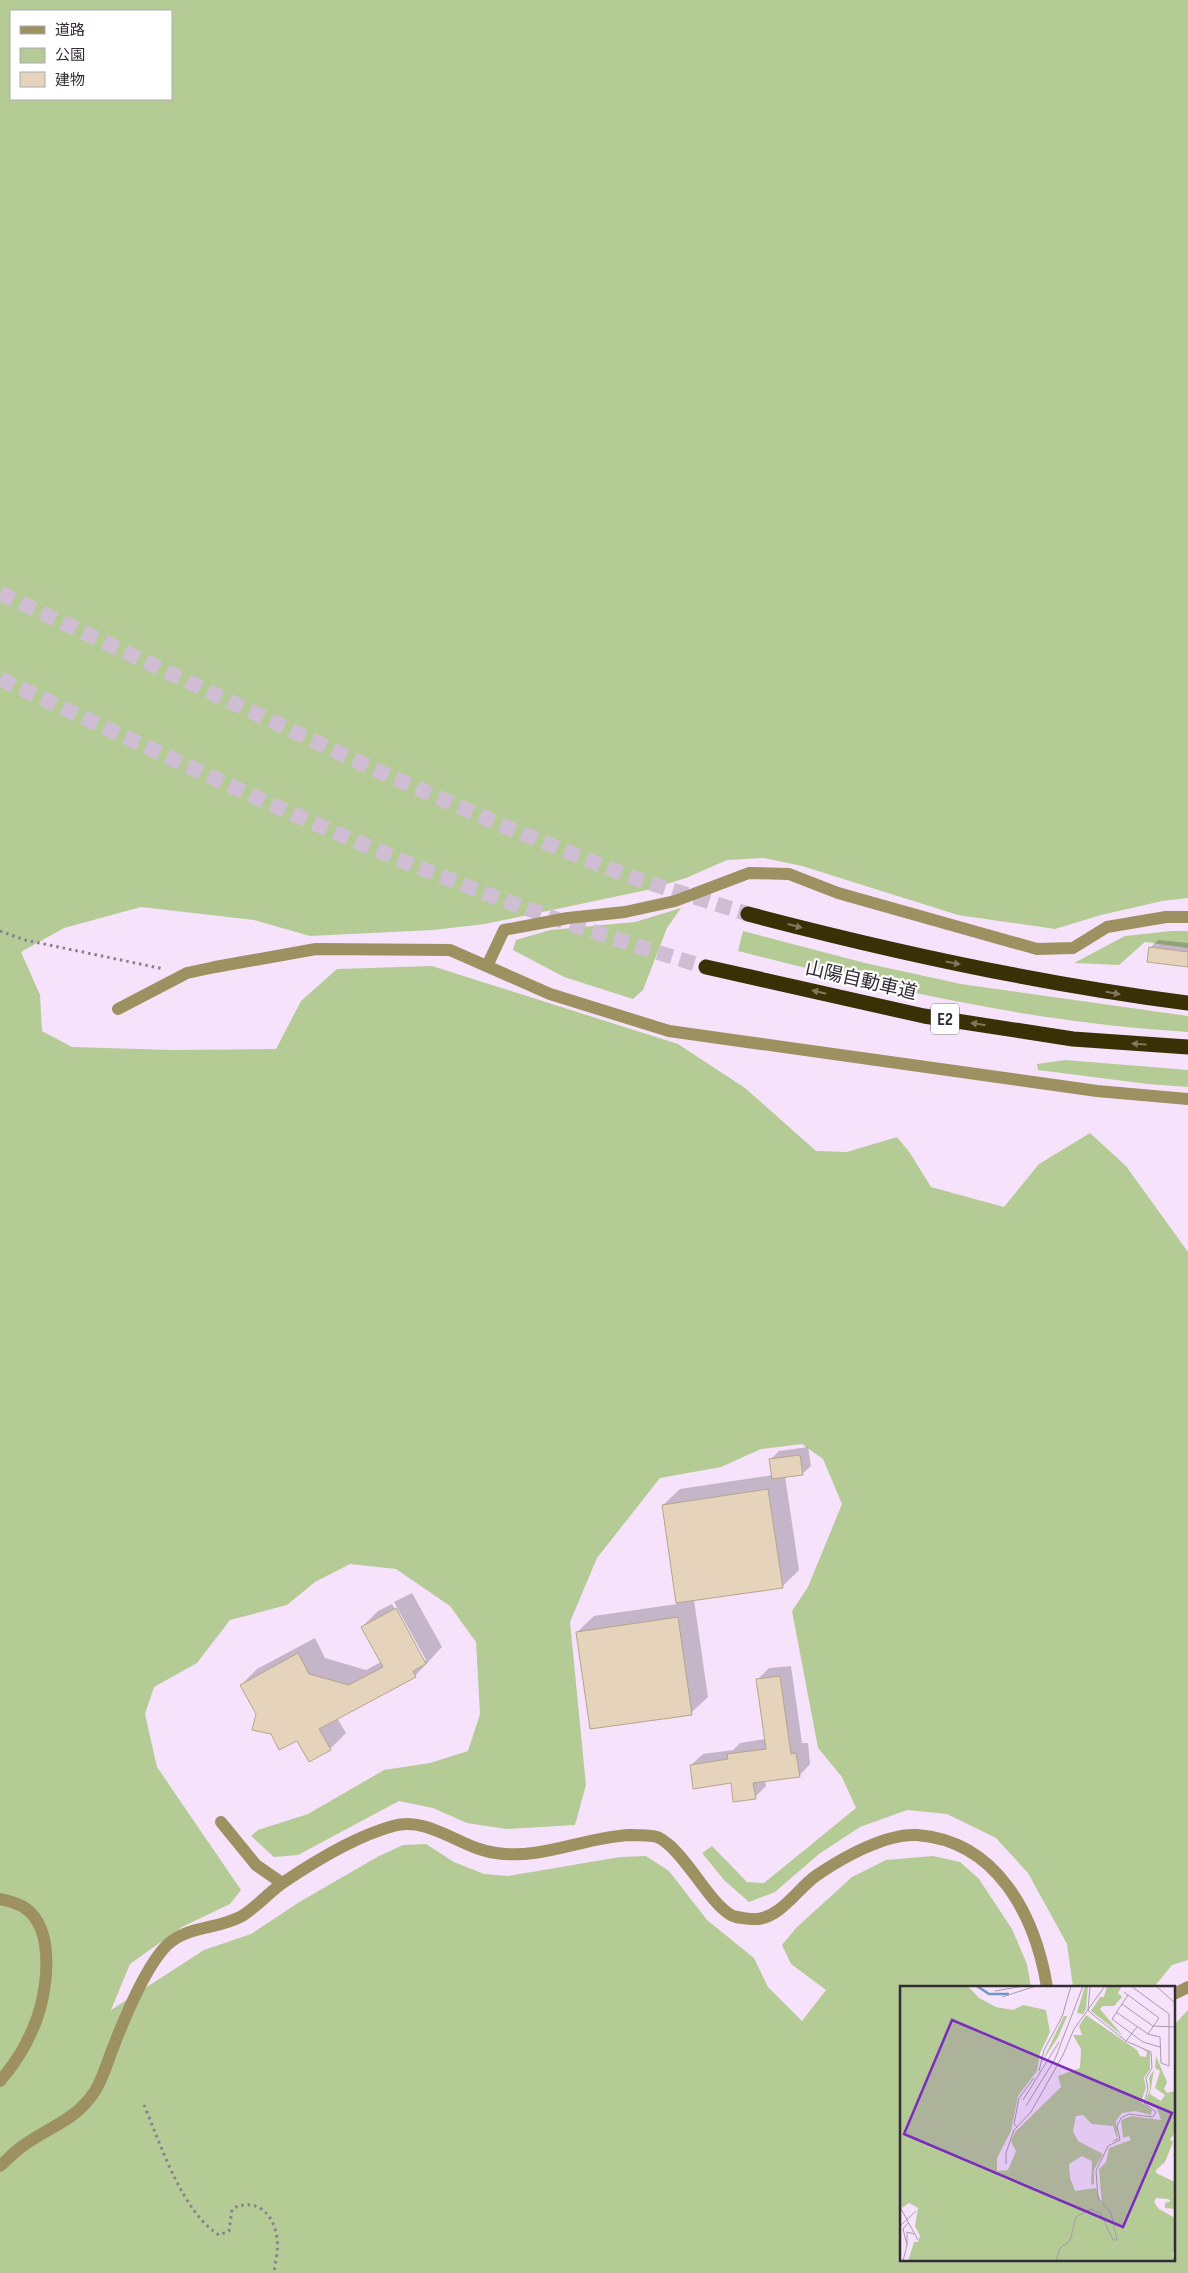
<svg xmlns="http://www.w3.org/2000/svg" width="1188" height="2273" font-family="'Sofia Sans Condensed','Noto Sans JP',sans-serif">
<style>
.green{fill:#b5cb95;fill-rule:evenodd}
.shadow{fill:#0003}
.building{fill:#e5d4bb;stroke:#b5a58d}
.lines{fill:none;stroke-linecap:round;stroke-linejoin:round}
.highway-tunnel{stroke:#cfbed3;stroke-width:15;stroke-dasharray:15 8;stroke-linecap:butt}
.path{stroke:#8b7f8e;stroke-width:3;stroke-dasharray:2.5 4;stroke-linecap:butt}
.minor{stroke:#9d9162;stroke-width:12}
.highway{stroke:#3a3006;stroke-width:15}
.oneway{fill:#7f785d}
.labels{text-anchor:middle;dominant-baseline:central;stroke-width:4.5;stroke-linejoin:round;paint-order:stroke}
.shield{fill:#fff;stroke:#706b72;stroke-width:1}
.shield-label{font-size:18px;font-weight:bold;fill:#332c35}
.street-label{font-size:19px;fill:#332c35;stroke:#fff}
.inset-river{fill:none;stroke:#6d98c8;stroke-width:2.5}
.inset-road{fill:none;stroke:#a89aac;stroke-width:1}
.view{fill:#7b2cbf;fill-opacity:0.15;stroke:#7b2cbf;stroke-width:2.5}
.inset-edge{fill:none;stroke:#332c35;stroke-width:2.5}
</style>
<rect width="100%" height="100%" fill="#f6e3fb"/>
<path class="green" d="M0,0H1188V898L1162,901L1101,915L1055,929L958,915L802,866L764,858L727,860L686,878L647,890L485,924L433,930L310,936L254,920L141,907L64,928L21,952L40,995L42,1031L72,1047L172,1050L276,1049L301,1001L337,969L432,966L678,1044L745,1088L816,1151L847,1152L897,1137L910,1153L931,1187L1004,1207L1039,1164L1090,1133L1126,1166L1188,1252V1960L1172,1965L1154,1987H1073L1067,1944L1028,1873L996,1838L947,1814L907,1810L860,1827L819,1854L775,1892L749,1902L724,1880L702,1853L712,1846L747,1882L764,1883L856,1808L842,1777L818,1748L792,1611L808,1587L842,1504L823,1459L802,1444L761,1449L721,1467L660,1478L597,1558L570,1622L586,1785L575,1825L506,1829L467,1823L433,1808L399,1801L298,1855L274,1857L251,1836L258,1830L308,1814L384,1770L430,1763L468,1751L480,1714L476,1642L450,1606L396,1569L350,1564L315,1582L287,1605L230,1620L197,1663L154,1687L145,1714L157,1767L241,1890L230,1904L182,1927L130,1964L111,2010L204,1950L251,1934L301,1901L379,1856L403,1845L426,1844L454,1862L484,1874L508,1876L620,1857L646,1856L669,1871L707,1920L754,1958L768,1987L802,2021L826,1990L791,1964L782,1945L796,1928L852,1877L886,1860L933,1856L960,1862L979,1879L1012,1929L1027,1964L1031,1987H902V2259H1174V2025L1188,2010V2273H0ZM11,11H171V99H11Z
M681,908L667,928L643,990L633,999L564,977L513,950L516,940L550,930L635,922Z
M743,931L865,963L961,984L1188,1016V1032C1035,1023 886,989 738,951Z
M1171,931H1188V948L1145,942L1119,965L1074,963L1125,936Z
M1065,1060L1188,1070V1087L1148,1084L1038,1070L1037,1064Z"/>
<path class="shadow" d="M1158,940L1188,943V966L1150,948Z
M808,1447L811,1466L802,1474L785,1476L799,1570L782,1587L694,1600L708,1697L691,1713L577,1632L594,1616L677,1604L663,1505L680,1489L773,1475L771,1459L779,1451Z
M412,1593L442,1647L415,1676L337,1718L346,1733L330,1749L271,1733L257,1714L241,1685L257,1669L315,1638L325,1658L366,1670L381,1662L362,1627L378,1611L392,1604L424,1662L426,1660L394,1602Z
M791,1666L802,1743H808L810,1764L799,1776L765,1780L766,1786L755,1797L732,1782L691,1765L703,1754L733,1750L740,1743L766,1739L757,1680L769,1668Z"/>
<path class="building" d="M1149,947L1188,952V967L1147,962Z
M800,1455L803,1475L772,1479L769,1459Z
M768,1489L783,1588L676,1603L662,1505Z
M396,1608L426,1664L413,1671L416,1677L319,1729L331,1750L309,1762L297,1741L279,1750L271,1734L252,1730L256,1714L240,1685L298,1653L309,1674L349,1685L383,1667L361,1627Z
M678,1617L692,1715L590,1729L576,1632Z
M780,1676L791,1754L796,1753L800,1777L753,1783L756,1799L733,1802L731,1783L693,1789L690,1765L728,1759L727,1754L766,1749L756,1679Z"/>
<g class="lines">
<path class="highway-tunnel" d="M0,593L378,771L501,825L631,877L748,914
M0,679C158,751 315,829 477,890C552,919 629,944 706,967"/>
<path class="path" d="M0,931L25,940L164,969
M144,2105C161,2145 182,2212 219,2235L229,2231L232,2209C256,2196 274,2214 277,2238C279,2249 275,2262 274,2273"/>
<path class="minor" d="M487,966L504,930L568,918L625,912L675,901L749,873L789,874L838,893L1037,949L1073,948L1107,927L1166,917H1188
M118,1009L187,973L215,967L316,949L450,950L550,994L669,1031L1097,1091L1188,1099
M221,1822L256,1865L282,1883
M0,1899C8,1901 18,1903 25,1908C57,1930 47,1996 34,2026C26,2046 14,2065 0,2081
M1174,1994L1188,1987
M0,2166C7,2160 13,2153 20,2148C47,2127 75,2122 95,2091C102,2080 106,2066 111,2053C122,2024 145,1967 167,1945C189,1925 217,1930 242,1916C257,1907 269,1892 284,1882C315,1861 357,1836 393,1826C430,1816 459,1848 496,1853C541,1860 585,1837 630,1835C638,1835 650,1835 657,1837C661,1838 665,1842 668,1844C690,1862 710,1903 731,1915C736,1918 751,1919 758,1919C782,1916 798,1888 817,1875C842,1858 886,1833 917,1835C997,1841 1035,1915 1047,1987"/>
<path class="highway" d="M748,914C893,952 1039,984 1188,1003
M706,967L924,1016L1073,1039L1188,1047"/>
</g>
<defs><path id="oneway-solid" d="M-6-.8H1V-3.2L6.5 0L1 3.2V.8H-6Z" transform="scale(1.25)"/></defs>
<g class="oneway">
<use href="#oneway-solid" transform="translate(795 926) rotate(15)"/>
<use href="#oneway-solid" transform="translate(953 963) rotate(11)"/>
<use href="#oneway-solid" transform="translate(819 992) rotate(-167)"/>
<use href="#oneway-solid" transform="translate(1113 993) rotate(10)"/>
<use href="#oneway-solid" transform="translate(978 1024) rotate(-171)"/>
<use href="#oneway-solid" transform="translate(1139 1044) rotate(-176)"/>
</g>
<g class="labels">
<rect class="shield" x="931" y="1003.5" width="28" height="31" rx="4"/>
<g class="shield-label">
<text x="945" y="1019">E2</text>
</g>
<g class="street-label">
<text transform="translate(861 981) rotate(13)">山陽自動車道</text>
</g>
</g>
<g transform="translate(900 1986)">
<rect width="275" height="275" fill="#f6e3fb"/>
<path d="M0,0H68L79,12L96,21L113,24L123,19L146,24L150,46L140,67L137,85L118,110L111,145L97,172V185L108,184L116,165L111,155L115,146L161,101L158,90L180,82L181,63L173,49H182L179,40L186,29L237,64L240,70L246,71L247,66L242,63L250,66V83L244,92L246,102L241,116L252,124L251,129L235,125L222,127L216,135L218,154L211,156L217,152L213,140L192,138L183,129L176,130L173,145L178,155L203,168L194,184V198L191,199L192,175L182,170L169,178L170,192L175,205L196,202L202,219L199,183L206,176L209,162L231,154L229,150L223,152L221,134L231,130L261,134L257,123L247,118L246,113L250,104L249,91L254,84L250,108L261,115L265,109L255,102L260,85L255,82L256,70L267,96L264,103L267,107L275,105V147L270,153L273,156L265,176L256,184V187L275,196V223L265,222V217L271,215L268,213L256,212L254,216L259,223L275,232V266L272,267L275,275H8L14,256H18L20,250L15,240L18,222L9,217L2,222L0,218ZM185,0H188L186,23L183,28L177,27ZM207,0H222L218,7L222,11L214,20H203L200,23L223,50L191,25L200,11H204ZM164,30H167L158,51L142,76Z" fill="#b5cb95"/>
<path class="inset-river" d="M77,0L89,8H109"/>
<path class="inset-road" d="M256,0L275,17M95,5L124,0M224,6L259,32L248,48M228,9L212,33L243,56L260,61M102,11L136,0M222,18L253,40L275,41M216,26L248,48L260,51L261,77L269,80V28L231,0M226,55L237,41M139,85L144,64L162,31L171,0M123,114L159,56M126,120L155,73L183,0M117,141L114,138L119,112L134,92M275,171V191M106,178V167L114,144L131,126L163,69L174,43L205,0M0,221L18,254M0,240L16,225M7,259V246L14,248M3,275L7,259L3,243L8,237M156,275L160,262L170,255L176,231L191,223L201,228L213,254H217L211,227L198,212L196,185L208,160L220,154L217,140L221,132L229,128L253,131L256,126L244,117L248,103L246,92L252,82L251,66L226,55L192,28L188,24L190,0"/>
<path class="view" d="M52,34L272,127L223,241L4,148Z"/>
<rect width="275" height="275" class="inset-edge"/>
</g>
<rect x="10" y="10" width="162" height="90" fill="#ffffff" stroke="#adabae"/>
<rect x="20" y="26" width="25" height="8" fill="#9d9162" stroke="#adabae"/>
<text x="55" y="35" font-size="15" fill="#332c35">道路</text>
<rect x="20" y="48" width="25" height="15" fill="#b5cb95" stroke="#adabae"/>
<text x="55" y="60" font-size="15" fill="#332c35">公園</text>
<rect x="20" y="72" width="25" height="15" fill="#e5d4bb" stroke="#adabae"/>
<text x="55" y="85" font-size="15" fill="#332c35">建物</text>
</svg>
